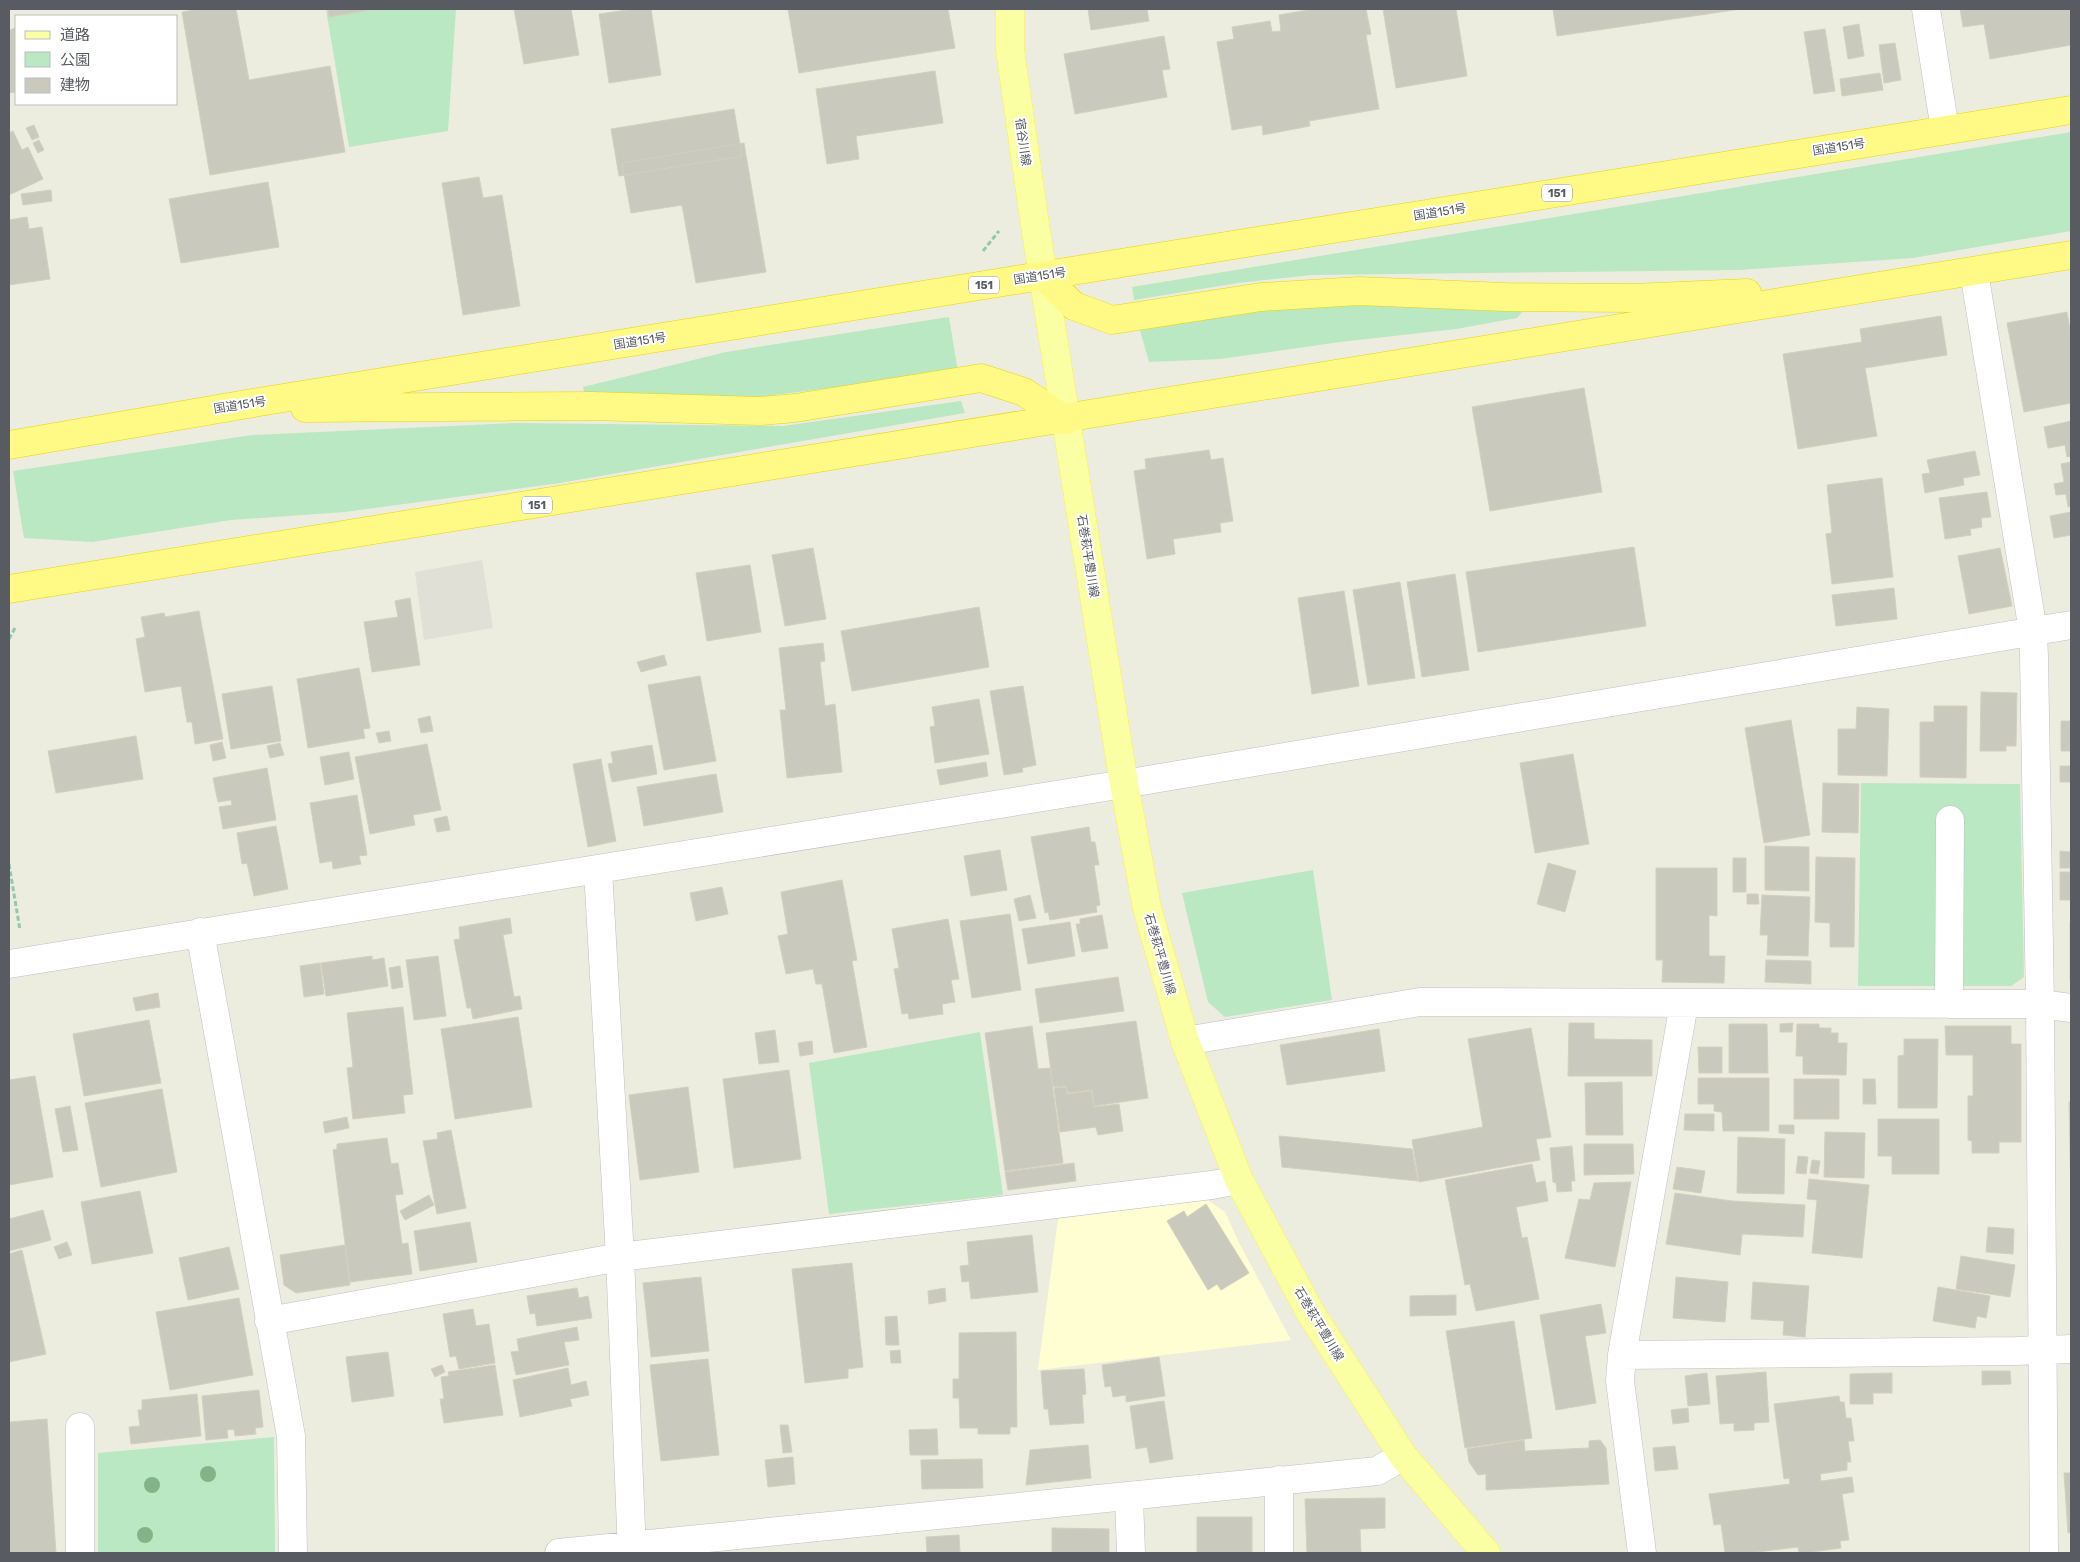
<svg xmlns="http://www.w3.org/2000/svg" width="2080" height="1562" font-family="Rubik,'Noto Sans JP',sans-serif">
<style>
.commercial{fill:#fffed3}
.industrial{fill:#e0e0d7}
.green{fill:#b9e8c2}
.building{fill:#cac9be;stroke:#d2d0bd}
.lines{fill:none;stroke-linecap:round;stroke-linejoin:round}
.minor-casing{stroke:#bdbec5;stroke-width:29}
.major-casing{stroke:#fef048;stroke-width:29}
.highway-casing{stroke:#edd300;stroke-width:29}
.path{stroke:#92c9ad;stroke-width:3;stroke-dasharray:5 2.5;stroke-linecap:butt}
.minor{stroke:#fff;stroke-width:28}
.major{stroke:#fbffa3;stroke-width:28}
.highway{stroke:#fff985;stroke-width:28}
.tree{fill:#83b489}
.labels{text-anchor:middle;dominant-baseline:central;stroke-width:4;stroke-linejoin:round;paint-order:stroke}
.shield{fill:#fff;stroke:#8a8c91;stroke-width:1}
.shield-label{font-size:11px;font-weight:bold;fill:#585b62}
.street-label{font-size:12px;fill:#585b62;stroke:#fff}
</style>
<rect width="100%" height="100%" fill="#ededdf"/>
<path class="commercial" d="M1207,1200L1225,1212L1239,1243L1291,1340L1038,1370L1058,1219Z"/>
<path class="industrial" d="M482,560L493,628L424,640L415,572Z"/>
<path class="green" d="M326,9H456L448,131L349,147Z
M2071,132V231L1913,258L1739,270L1312,275L1238,283L1134,300L1132,287Z
M1380,301L1520,305L1522,312L1517,318L1456,329L1340,342L1220,359L1149,362L1140,330L1284,306Z
M949,317L958,372L758,397L585,395L583,387L726,352Z
M961,401L965,413L560,483L345,512L231,520L92,542L24,538L13,471L252,435L513,423L783,426Z
M1861,783L2020,784L2024,977L2011,986H1858Z
M1313,870L1332,1000L1225,1017L1208,1002L1182,893Z
M980,1032L1003,1195L829,1214L809,1063Z
M274,1437L275,1553H98V1453Z"/>
<path class="building" d="M200,9H236L249,80L330,66L345,152L210,175L182,12Z
M328,9H375L329,17Z
M514,9H571L579,55L524,64Z
M634,9H651L661,75L609,83L599,14Z
M788,9H948L955,48L799,73Z
M1088,9H1147L1149,21L1091,30Z
M1314,9H1366L1371,34L1366,35L1379,109L1309,121L1310,126L1263,135L1262,125L1232,130L1217,42L1234,39L1232,27L1270,21L1272,32L1281,31L1279,15Z
M1383,9H1456L1467,76L1396,88Z
M1553,9H1741L1557,36Z
M1960,9H2071V45L1990,59L1984,24L1963,27Z
M1859,24L1864,56L1848,59L1843,27Z
M16,28V92L9,93V30Z
M1825,29L1835,91L1814,94L1804,32Z
M1164,36L1170,69L1162,70L1167,97L1075,114L1064,54Z
M1895,43L1901,80L1884,83L1879,45Z
M935,71L943,123L856,136L859,159L827,164L816,89Z
M1880,73L1883,90L1842,96L1840,79Z
M734,109L742,156L619,176L611,129Z
M34,125L39,137L32,140L26,128Z
M13,131L22,150L28,147L43,179L9,195V133Z
M39,140L44,150L38,153L33,143Z
M744,143L766,272L696,283L682,205L631,213L622,163Z
M479,177L483,198L502,195L520,306L463,315L442,183Z
M268,182L279,247L181,263L169,199Z
M51,190L52,201L23,205L21,194Z
M27,217L29,229L42,227L50,279L9,285V220Z
M2067,312L2071,335V403L2024,412L2007,323Z
M1941,316L1947,355L1865,368L1877,436L1798,449L1783,354L1862,342L1860,329Z
M1584,388L1602,492L1490,511L1472,407Z
M2071,421V456L2067,457L2065,445L2048,448L2044,427Z
M1209,450L1211,460L1223,458L1233,521L1220,523L1221,532L1173,539L1175,554L1147,559L1134,471L1146,469L1145,459Z
M1975,451L1980,475L1963,478L1964,485L1925,493L1922,474L1930,473L1927,460Z
M2071,462V506L2068,507L2066,494L2056,495L2054,484L2064,482L2061,464Z
M1882,478L1893,577L1832,584L1826,534L1832,533L1827,485Z
M1987,492L1991,517L1981,518L1982,527L1970,529L1971,535L1945,539L1939,498Z
M2071,512V535L2054,538L2050,516Z
M1634,547L1646,626L1478,652L1466,572Z
M813,548L826,619L785,626L772,555Z
M2000,548L2012,606L1969,614L1958,556Z
M750,565L761,632L707,641L696,573Z
M1455,574L1469,670L1422,677L1407,582Z
M1400,582L1415,678L1368,685L1353,590Z
M1894,588L1897,619L1836,626L1832,595Z
M1344,591L1359,686L1312,694L1298,598Z
M410,598L420,665L372,672L364,622L398,617L395,601Z
M979,607L989,667L852,691L841,631Z
M199,611L223,739L195,744L192,722H187L181,686L145,692L136,639L145,637L141,617L164,613L165,617Z
M823,643L825,661L820,662L825,706L835,704L842,772L787,778L780,710H786L779,648Z
M664,655L667,665L641,672L637,662Z
M359,668L370,728L363,729L365,738L308,748L297,679Z
M700,676L716,761L664,770L648,685Z
M272,686L281,741L231,749L222,694Z
M1023,686L1036,765L1022,768L1023,772L1004,775L990,691Z
M1981,692L2017,693L2016,746H2006V751H1980Z
M979,699L989,754L935,763L930,727L935,726L932,707Z
M1934,706H1967L1966,778L1920,777V722H1934Z
M1857,707L1889,709L1887,776L1838,775V729H1856Z
M430,716L433,731L421,733L418,719Z
M1791,720L1810,835L1764,843L1745,728Z
M2061,721H2071V751H2061Z
M389,731L391,741L379,743L376,733Z
M136,736L143,779L56,793L48,751Z
M222,742L226,758L213,761L210,745Z
M280,743L284,755L270,758L267,746Z
M427,744L441,810L413,815L415,825L370,834L355,757Z
M652,745L657,774L612,782L608,764L613,763L611,752Z
M349,752L354,779L325,785L320,757Z
M1573,754L1589,844L1535,853L1520,763Z
M601,759L616,841L588,847L573,764Z
M986,762L988,776L940,785L937,770Z
M2060,766H2071V782H2060Z
M267,768L276,820L223,829L219,807L232,805L231,800L218,802L213,778Z
M716,774L723,812L644,826L637,787Z
M1823,783L1859,784L1858,833L1822,832Z
M357,795L367,855L359,856L361,864L333,869L332,861L320,863L310,803Z
M447,816L450,830L437,832L434,819Z
M276,826L288,889L254,896L247,863L242,864L237,833Z
M1089,827L1091,842H1095L1099,865H1094L1100,905L1096,906L1097,912L1050,920L1048,912L1045,913L1031,837Z
M1765,846L1809,847V891L1765,890Z
M1000,850L1007,890L971,896L964,856Z
M2060,851L2071,852V868H2060Z
M1816,857L1855,858L1854,947H1830V923L1815,922Z
M1733,858H1746V892H1733Z
M1548,863L1576,871L1565,912L1537,904Z
M1656,868H1717V916L1709,915V956H1725L1724,983L1662,982L1663,960H1656Z
M2060,872H2071V900H2060Z
M842,880L857,960L852,961L867,1047L834,1053L822,984H816L813,969L786,974L778,936L788,934L781,892Z
M722,887L728,914L696,921L690,893Z
M1747,894H1758L1759,904H1747Z
M1030,895L1036,918L1019,921L1014,899Z
M1762,895L1810,897L1808,956L1767,955L1768,935H1760Z
M1010,914L1021,990L972,998L960,921Z
M1102,915L1108,948L1082,952L1076,924H1080V919Z
M510,918L512,933L503,935L514,997L520,996L522,1009L473,1019L471,1008H467L454,940L460,939L459,927Z
M948,919L959,979L951,980L955,1002L942,1004L943,1014L909,1019L908,1013L902,1014L894,969L899,968L892,929Z
M1070,922L1075,956L1028,964L1022,929Z
M2070,922H2071V981H2070Z
M372,956V960L384,958L388,986L326,996L321,963Z
M438,956L446,1016L414,1020L406,960Z
M1766,960L1811,961V984L1765,982Z
M320,963L324,994L304,997L300,966Z
M400,966L403,987L392,989L389,968Z
M1118,977L1124,1011L1040,1023L1035,989Z
M158,993L160,1007L136,1011L133,998Z
M403,1007L413,1094L403,1095L405,1113L353,1119L347,1068L353,1067L347,1013Z
M518,1017L532,1107L455,1119L441,1029Z
M149,1020L161,1083L84,1096L73,1034Z
M1136,1021L1148,1098L1094,1106L1092,1090L1068,1093L1066,1086L1053,1087L1046,1033Z
M1569,1023H1594V1039L1652,1040V1076H1568Z
M1793,1023L1792,1032H1780V1024Z
M1729,1024H1767L1768,1073H1729Z
M1797,1024H1819V1028H1831V1033H1838V1043H1847L1846,1075L1803,1074V1056H1796Z
M1032,1026L1038,1069L1050,1068L1063,1163L1005,1171L985,1033Z
M1945,1026H2011V1044H2021V1142H1999V1153H1972V1141L1968,1140V1096H1973V1055H1946Z
M1531,1028L1551,1137L1536,1139L1540,1160L1419,1182L1412,1140L1483,1127L1468,1039Z
M1379,1029L1385,1071L1287,1085L1280,1045Z
M775,1030L779,1062L759,1064L755,1033Z
M1904,1039H1938L1937,1108H1898V1056L1904,1055Z
M812,1041L813,1054L800,1056L798,1043Z
M1698,1047H1722V1073H1699Z
M789,1070L801,1159L734,1168L723,1079Z
M35,1076L53,1177L9,1185V1080Z
M1698,1078H1769V1131H1723L1722,1112L1714,1111V1104H1698Z
M1794,1079H1839V1119H1794Z
M1863,1079H1875L1876,1104H1863Z
M1622,1082L1623,1135H1586L1585,1083Z
M688,1087L699,1172L640,1180L629,1095Z
M1066,1087L1067,1094L1091,1091L1094,1107L1119,1104L1123,1131L1098,1135L1096,1127L1060,1132L1054,1088Z
M162,1089L177,1172L101,1187L85,1103Z
M2069,1102H2071V1197Z
M70,1106L78,1150L63,1152L55,1109Z
M1685,1114H1714V1131L1684,1130Z
M347,1117L349,1128L325,1133L323,1122Z
M1878,1119H1939V1174H1892V1156H1878Z
M1779,1125H1794V1134L1779,1133Z
M451,1130L466,1208L437,1214L423,1141L438,1139L437,1133Z
M1825,1132L1865,1133L1864,1178L1824,1177Z
M1279,1136L1412,1149L1418,1181L1282,1167Z
M1738,1137L1785,1139L1784,1194L1737,1193Z
M387,1138L391,1164L398,1163L403,1194L395,1195L402,1244L408,1243L412,1274L350,1282L333,1150L337,1149V1144Z
M1584,1144H1633L1634,1174L1584,1175Z
M1572,1146L1575,1181H1571L1572,1191L1557,1192L1556,1183L1553,1182L1550,1148Z
M1798,1156L1808,1157L1806,1174L1796,1173Z
M1812,1160L1820,1161L1818,1174L1810,1173Z
M1074,1163L1076,1181L1008,1190L1005,1172Z
M1532,1164L1536,1183L1545,1181L1548,1201L1516,1207L1522,1238L1527,1237L1539,1299L1476,1311L1470,1284L1465,1285L1445,1180Z
M1677,1167L1705,1171L1701,1193L1673,1189Z
M1809,1179L1869,1185L1862,1258L1812,1253L1817,1200L1807,1199Z
M1631,1182L1615,1267L1565,1258L1579,1199L1590,1200L1594,1183Z
M140,1191L153,1253L92,1264L81,1202Z
M1675,1193L1732,1201L1805,1205L1803,1237L1742,1234L1740,1255L1666,1244Z
M429,1195L434,1205L405,1220L400,1211Z
M1206,1204L1249,1273L1221,1290L1217,1284L1208,1290L1167,1221L1184,1211L1187,1217Z
M43,1210L51,1240L9,1251V1219Z
M470,1222L477,1262L420,1271L414,1231Z
M1988,1227L2014,1229L2013,1254L1986,1252Z
M1032,1235L1038,1292L971,1299L969,1281L962,1282L960,1266L969,1265L967,1242Z
M67,1242L72,1255L59,1259L54,1247Z
M345,1245L350,1285L296,1293L284,1285L280,1255Z
M229,1247L239,1289L188,1300L179,1258Z
M22,1250L46,1354L9,1362V1254Z
M1961,1256L2015,1265L2010,1297L1956,1289Z
M852,1263L863,1367L848,1369V1378L805,1383L792,1269Z
M701,1277L709,1351L651,1357L643,1283Z
M1676,1277L1728,1282L1725,1322L1673,1318Z
M1753,1282L1809,1286L1805,1337L1783,1335L1784,1321L1751,1319Z
M1938,1287L1990,1296L1986,1318L1977,1316L1975,1328L1933,1321Z
M577,1288L579,1298L588,1296L592,1318L537,1326L535,1313L530,1314L527,1296Z
M945,1288L946,1301L929,1304L928,1291Z
M1456,1295V1315L1410,1316V1296Z
M239,1298L253,1375L170,1390L156,1312Z
M1601,1304L1606,1333L1585,1336L1596,1403L1556,1410L1540,1315Z
M473,1309L476,1326L489,1324L495,1363L459,1369L456,1356L450,1357L443,1314Z
M897,1316L899,1345H886L885,1317Z
M1514,1321L1532,1438L1465,1448L1446,1331Z
M577,1327L579,1340L564,1342L569,1365L516,1375L511,1352L519,1351L517,1339Z
M1016,1332L1017,1427H1010V1434H978V1428H960L959,1398H953V1379H959V1333Z
M900,1350L901,1363H891L890,1351Z
M388,1352L394,1396L352,1402L346,1357Z
M1159,1357L1165,1396L1126,1402V1395L1113,1397L1111,1386L1105,1387L1102,1365Z
M708,1359L719,1455L661,1461L650,1365Z
M442,1365L445,1372L435,1377L431,1369Z
M495,1365L503,1415L444,1423L440,1399H444L441,1377L449,1376L448,1372Z
M568,1368L571,1385L586,1381L589,1395L570,1399L572,1406L520,1417L513,1380Z
M1084,1369L1086,1394L1082,1395L1084,1423L1050,1425L1048,1409H1044L1041,1371Z
M1982,1371H2010L2011,1384L1982,1385Z
M1766,1372L1769,1422L1754,1423V1430L1734,1431V1423L1720,1424L1716,1376Z
M1707,1373L1710,1404L1688,1406L1685,1376Z
M1892,1373V1393H1873V1404H1850V1374Z
M259,1390L263,1427L255,1428L256,1434L235,1436L234,1429L227,1430L228,1438L206,1440L202,1396Z
M197,1394L201,1436L131,1444L129,1427L140,1426L138,1410H142V1400Z
M1839,1396L1840,1402H1844L1846,1418H1851L1854,1441H1848L1851,1462H1847V1470L1820,1474L1821,1481L1852,1477L1854,1492L1842,1494L1849,1540L1840,1541L1841,1548L1804,1553H1799L1798,1547L1749,1553H1725L1721,1524L1714,1525L1709,1494L1790,1484L1789,1478L1784,1479L1774,1404Z
M1164,1401L1173,1459L1150,1463L1147,1447L1136,1449L1130,1406Z
M1688,1408L1689,1422L1673,1424L1671,1410Z
M47,1419L56,1553H9V1422Z
M780,1425H788L792,1452L783,1453Z
M937,1429L938,1455H910L909,1430Z
M1524,1440L1525,1451L1589,1448V1441L1600,1440L1606,1448L1609,1484L1486,1490V1474L1478,1475L1469,1462L1467,1449Z
M1088,1445L1091,1478L1026,1485L1030,1450Z
M1675,1446L1678,1469L1655,1471L1653,1448Z
M793,1457L795,1484L768,1487L765,1460Z
M982,1459L983,1488L922,1489L921,1460Z
M2064,1473H2071V1532L2068,1533Z
M1385,1498V1528L1360,1529L1361,1553H1307L1305,1499Z
M1197,1517H1252V1553H1197Z
M1052,1528L1109,1529V1553H1052Z
M959,1535L960,1553H927L926,1537Z"/>
<g class="lines">
<defs>
<path id="minor" d="M1926,9L1945,130
M1974,272L2033,631L2034,657L2040,1004L2044,1553
M598,870L620,1257L632,1553
M200,932L291,1436L293,1553
M9,964L1124,784L2071,625
M1949,1004L1950,820
M1185,1041L1420,1002L2040,1004L2071,1008
M269,1321L620,1257L1212,1185L1239,1180
M1622,1355L2016,1351L2071,1349
M80,1427V1553
M1129,1497L1131,1553
M559,1553L1377,1471L1403,1456
M1279,1553V1480
M1642,1553L1620,1381L1622,1355L1684,1004"/>
<path id="major" d="M1010,9V50L1035,225L1124,784L1147,908L1185,1041L1239,1180L1310,1312L1403,1456L1486,1553"/>
<path id="highway" d="M1043,276L1074,306L1112,320L1261,297L1359,291L1505,297L1633,298L1747,293
M305,408L592,406L760,411L795,408L981,378L1024,392L1066,420
M9,445L265,401L2071,110
M9,589L2071,255"/>
</defs>
<use href="#minor" class="minor-casing"/>
<use href="#major" class="major-casing"/>
<use href="#highway" class="highway-casing"/>
<path class="path" d="M983,251L999,231
M9,639L15,628
M9,864L20,930"/>
<use href="#minor" class="minor"/>
<use href="#major" class="major"/>
<use href="#highway" class="highway"/>
</g>
<g class="tree">
<circle cx="208" cy="1474" r="8"/>
<circle cx="152" cy="1485" r="8"/>
<circle cx="145" cy="1535" r="8"/>
</g>
<g class="labels">
<g class="shield">
<rect x="1542" y="184.5" width="30" height="17" rx="4"/>
<rect x="969" y="276.5" width="30" height="17" rx="4"/>
<rect x="522" y="496.5" width="30" height="17" rx="4"/>
</g>
<g class="shield-label">
<text x="1557" y="193">151</text>
<text x="984" y="285">151</text>
<text x="537" y="505">151</text>
</g>
<g class="street-label">
<text transform="translate(1023 142) rotate(82)">宿谷川線</text>
<text transform="translate(1839 147) rotate(-9)">国道151号</text>
<text transform="translate(1440 212) rotate(-9)">国道151号</text>
<text transform="translate(1040 276) rotate(-9)">国道151号</text>
<text transform="translate(640 341) rotate(-9)">国道151号</text>
<text transform="translate(240 405) rotate(-9)">国道151号</text>
<text transform="translate(1088 556) rotate(81)">石巻萩平豊川線</text>
<text transform="translate(1160 954) rotate(74)">石巻萩平豊川線</text>
<text transform="translate(1319 1324) rotate(59)">石巻萩平豊川線</text>
</g>
</g>
<rect width="2080" height="1562" fill="none" stroke="#585b62" stroke-width="20"/>
<rect x="15" y="15" width="162" height="90" fill="#ffffff" stroke="#bcbdc0"/>
<rect x="25" y="31" width="25" height="8" fill="#fbffa3" stroke="#bcbdc0"/>
<text x="60" y="40" font-size="15" fill="#585b62">道路</text>
<rect x="25" y="52" width="25" height="15" fill="#b9e8c2" stroke="#bcbdc0"/>
<text x="60" y="65" font-size="15" fill="#585b62">公園</text>
<rect x="25" y="78" width="25" height="15" fill="#cac9be" stroke="#bcbdc0"/>
<text x="60" y="90" font-size="15" fill="#585b62">建物</text>
</svg>
